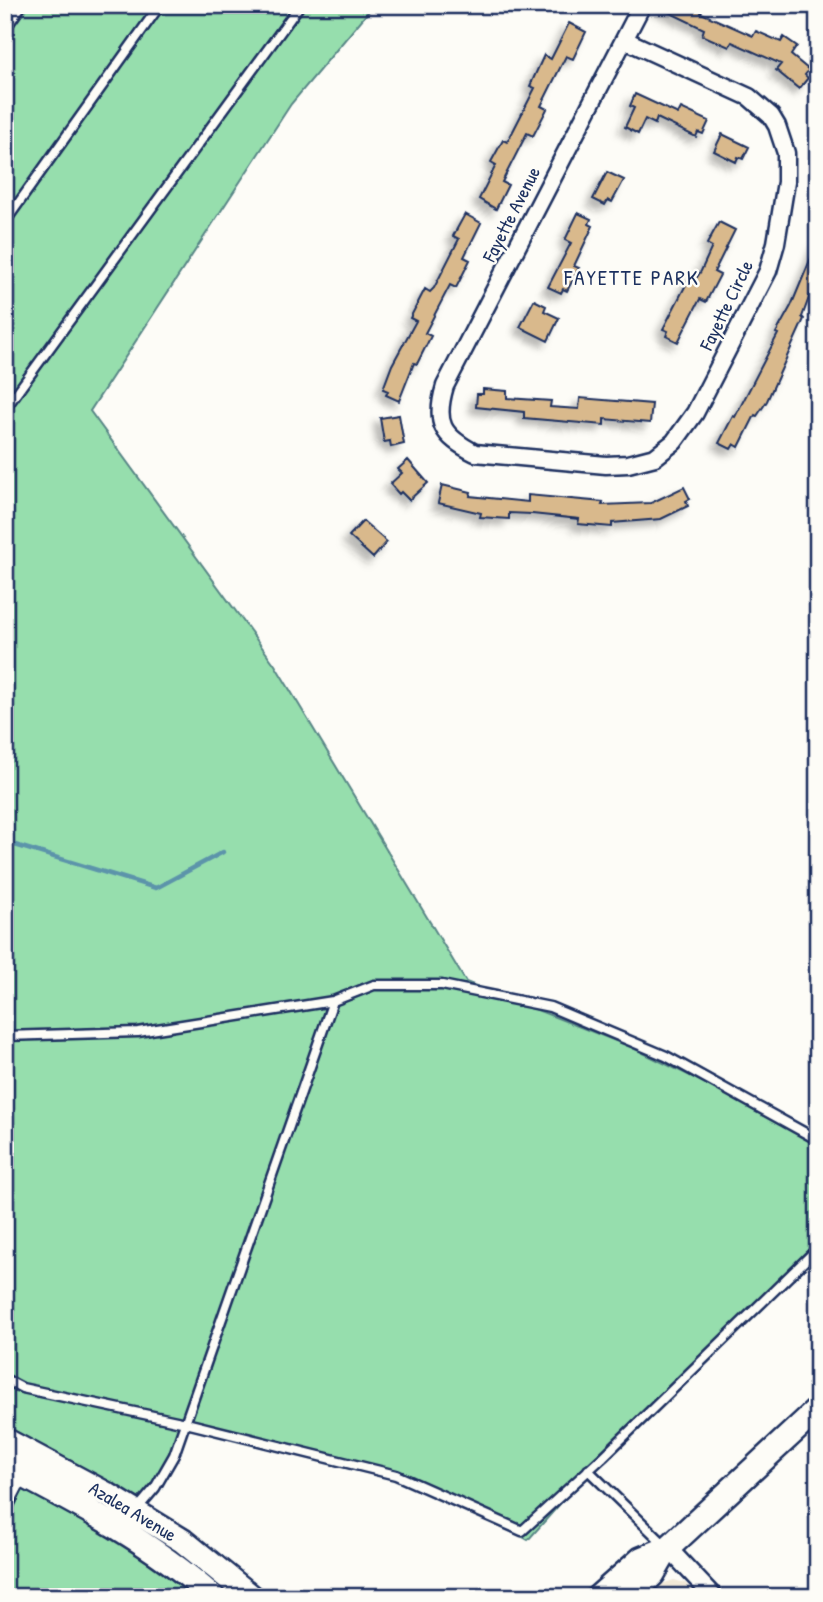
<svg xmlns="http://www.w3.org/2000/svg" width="823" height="1602" font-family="'Patrick Hand',sans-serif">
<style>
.built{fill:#f2e8d7}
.green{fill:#96dead;stroke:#588686;stroke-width:2}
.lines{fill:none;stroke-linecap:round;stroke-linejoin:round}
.stream{stroke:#5b94aa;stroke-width:4.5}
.building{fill:#d9b98c;stroke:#1b2f5e;stroke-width:2;filter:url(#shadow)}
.lane-casing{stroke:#1b2f5e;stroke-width:13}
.street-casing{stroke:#1b2f5e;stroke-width:21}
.secondary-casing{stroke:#1b2f5e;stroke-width:28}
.lane{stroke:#fdfcf7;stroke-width:8}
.street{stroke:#fdfcf7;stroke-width:16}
.secondary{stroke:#fdfcf7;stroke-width:23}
.labels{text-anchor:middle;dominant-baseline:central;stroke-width:5;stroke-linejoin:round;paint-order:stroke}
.street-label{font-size:19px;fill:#1b2f5e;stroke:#fdfcf7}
.neighbourhood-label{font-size:21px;letter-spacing:2px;fill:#1b2f5e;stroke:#fdfcf7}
</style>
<defs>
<filter id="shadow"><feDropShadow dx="-6" dy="6" stdDeviation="3.5" flood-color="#0004"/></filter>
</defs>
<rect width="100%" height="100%" fill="#fdfcf7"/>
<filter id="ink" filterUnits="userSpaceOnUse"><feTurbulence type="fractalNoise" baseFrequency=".0143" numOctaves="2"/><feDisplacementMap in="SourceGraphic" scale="14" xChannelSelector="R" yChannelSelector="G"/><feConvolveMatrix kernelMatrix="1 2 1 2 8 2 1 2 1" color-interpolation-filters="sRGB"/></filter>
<g filter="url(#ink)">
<path class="built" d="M674,1580L685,1583L699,1597H649L662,1584Z"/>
<path class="green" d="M5,5H374L291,104L90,411L275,665L466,982L631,1047L748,1104L818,1142V1252L575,1487L528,1540L468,1506L396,1475L187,1423L174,1455L121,1528L206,1597H5Z"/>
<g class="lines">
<path class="stream" d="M5,849L15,845L156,888L223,852"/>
</g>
<path class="building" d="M654,5H704L701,13L753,36L756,31L781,42L784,37L797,46L791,55L809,70L805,75L808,78L799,89L776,70L781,64L732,42L729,47L702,35L704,29Z
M569,23L586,32L573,59L566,56L541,106L547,109L533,136L527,133L502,182L508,185L496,209L479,199L496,165L491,162L503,140L507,142L510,137L535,88L530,86L544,55L551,59Z
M635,94L678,114L681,108L709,121L703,134L698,132L696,137L657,118L655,124L645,119L638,134L625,127L634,108L630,106Z
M722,134L749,147L743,159L738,157L736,162L714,151Z
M607,172L624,180L612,202L608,200L605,205L593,199Z
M578,213L591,219L589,224L593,226L574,266L579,268L567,291L563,289L561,293L548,287L571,243L565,240Z
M465,214L481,223L464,257L470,260L456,288L450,285L425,333L431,336L417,364L414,363L399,401L386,395L388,391L383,389L392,365L416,321L410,318L425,289L430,292L434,288L459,239L453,236Z
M719,222L735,230L714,272L720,275L706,302L700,299L678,342L666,336L668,331L663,329L691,275L697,277L701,271L712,247L707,244Z
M818,241V298L810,295L802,317L804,319L767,401L757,416L755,415L739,447L734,444L731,449L719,443L733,416L735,417L778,334L776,333L791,306Z
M534,300L546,306L544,311L559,318L548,341L520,327Z
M483,389L507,391V398L551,401L550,407L579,409L580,398L652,404L650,423L604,419V425L524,418V412L476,407L477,394H483Z
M399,415L404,444L391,447L390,441L384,442L380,418Z
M408,460L428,483L409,500L401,492L399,494L390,484L402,473L398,469Z
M442,485L471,492L470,496L528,502V495L603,502L602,505L651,503L684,487L690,499L686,501L688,506L661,519L612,523V527L578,524L579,519L532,514L509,513V519L480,517L481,513L438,503Z
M363,521L387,542L373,558L349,536Z"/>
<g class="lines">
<defs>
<path id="lane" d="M5,29L22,5
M5,222L160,5
M5,409L300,5
M5,1036L138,1032L333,1001L374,985H442L550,1007L666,1056L818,1140
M5,1379L22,1388L186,1423L396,1475L522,1531L603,1457L818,1248
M588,1470L666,1546
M5,1513L24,1476
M121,1528L155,1488L174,1455L333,1001"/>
<path id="street" d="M625,40L749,97L771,116L777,126L786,153V182L776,243L768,271L695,413L674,442L655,457L628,464L606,465L475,453C442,436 434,423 445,386L642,5
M668,1548L714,1597"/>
<path id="secondary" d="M5,1440L108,1495L183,1541L252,1597
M5,1466C78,1504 152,1542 213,1597
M598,1597L641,1559L668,1548
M630,1597L653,1574L668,1548L818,1409"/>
</defs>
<use href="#lane" class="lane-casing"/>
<use href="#street" class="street-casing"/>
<use href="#secondary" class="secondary-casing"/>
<use href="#lane" class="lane"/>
<use href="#street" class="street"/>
<use href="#secondary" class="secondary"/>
</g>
</g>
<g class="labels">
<g class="street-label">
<text transform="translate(511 214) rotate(-63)">Fayette Avenue</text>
<text transform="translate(726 305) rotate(-64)">Fayette Circle</text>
<text transform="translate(133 1511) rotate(31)">Azalea Avenue</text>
</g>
<g class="neighbourhood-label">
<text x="632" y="277">FAYETTE PARK</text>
</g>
</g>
<rect width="823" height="1602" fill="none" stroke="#fdfcf7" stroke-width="28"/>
<rect x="14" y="14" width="795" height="1574" fill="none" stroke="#1b2f5e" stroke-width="2.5" filter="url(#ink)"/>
</svg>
